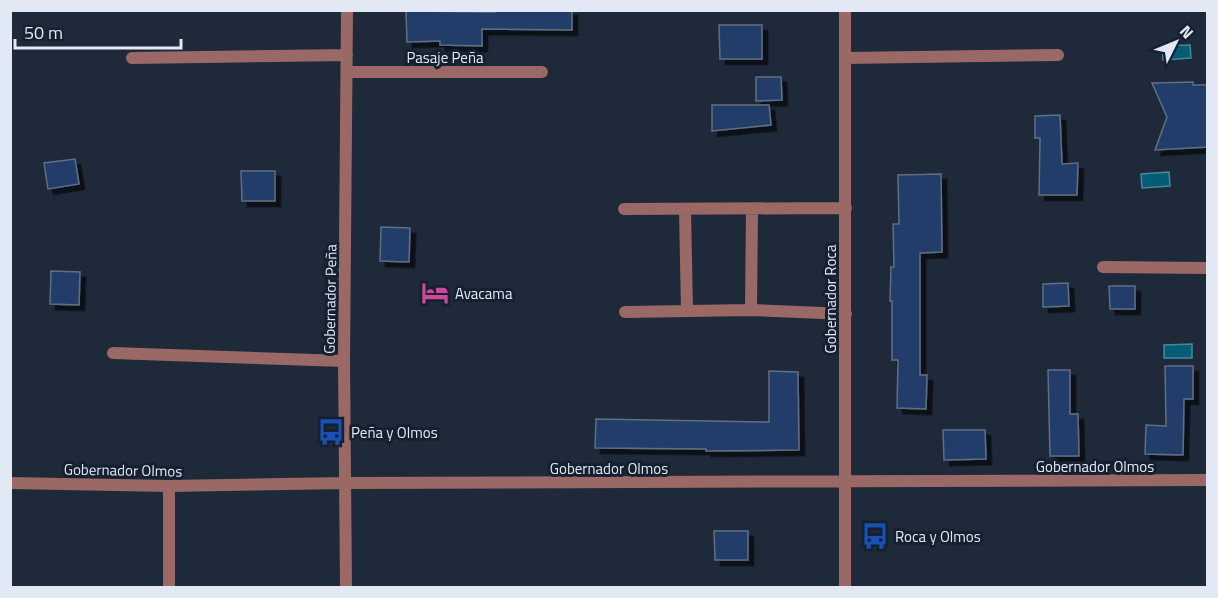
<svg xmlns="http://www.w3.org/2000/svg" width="1218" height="598" font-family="'Titillium Web',sans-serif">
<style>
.water{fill:#055c74;stroke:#47869b;stroke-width:1.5}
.building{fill:#223e69;stroke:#616e82;stroke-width:1.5;filter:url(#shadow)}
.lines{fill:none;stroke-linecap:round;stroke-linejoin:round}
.minor{stroke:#9a6965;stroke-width:12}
.labels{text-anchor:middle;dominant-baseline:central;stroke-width:6;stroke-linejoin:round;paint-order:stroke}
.street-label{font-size:15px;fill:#e2e9f5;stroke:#152030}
.poi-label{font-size:15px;fill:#e2e9f5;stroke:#152030;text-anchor:start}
</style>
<defs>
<filter id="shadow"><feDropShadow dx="5.5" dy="5.5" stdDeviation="0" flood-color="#0009"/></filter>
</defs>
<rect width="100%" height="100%" fill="#1e293a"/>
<path class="water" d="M1190,45L1191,58L1163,60L1162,46Z
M1169,172L1170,186L1142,188L1141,174Z
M1192,344V358H1164V345Z"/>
<path class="building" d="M494,10H572V30L482,29V46L440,45V41L407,42L406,11L495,12Z
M719,25H762V59H720Z
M756,77H781L782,100L756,101Z
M1193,82V85H1208V147L1155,150L1167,117L1152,83Z
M712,105H769L771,125L712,131Z
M1060,115L1062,164L1078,163L1077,195H1039L1040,138H1035V116Z
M75,159L79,184L48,189L44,163Z
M241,171H275V201H242Z
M941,174L942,252L920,253V375H927L926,409L897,408L898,360H892V301H890L891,267H894L893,224H899L898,175Z
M381,227L410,228L409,262L380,261Z
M51,271L80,272L79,305L50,304Z
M1068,283L1069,306L1043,307V284Z
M1109,286H1135V309H1110Z
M1165,366H1193V399H1184L1183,455L1145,454L1146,425L1166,426Z
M1048,370H1070V414H1078L1079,456H1050Z
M769,371L798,372L799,450L706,451V449L595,448L596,419L769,422Z
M943,430H985L986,459L944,460Z
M714,531H748V560H715Z"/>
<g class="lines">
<path class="minor" d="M845,10V588
M132,58L347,55
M845,58L1058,55
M348,72H542
M624,209L846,208
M685,210L687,311
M1103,267L1208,268
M751,310L752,209
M625,312L751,310L846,314
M113,353L344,361
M10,483L169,486L345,483L1208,480
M169,588V486
M346,588L344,361L347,10"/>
</g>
<defs>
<symbol id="hotel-bare" viewBox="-9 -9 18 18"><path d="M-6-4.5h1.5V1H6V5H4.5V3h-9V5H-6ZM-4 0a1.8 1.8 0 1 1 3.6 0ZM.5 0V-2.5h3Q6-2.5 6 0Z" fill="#d1479c" stroke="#152030" stroke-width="2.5" paint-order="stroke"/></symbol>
<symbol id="bus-bare" viewBox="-9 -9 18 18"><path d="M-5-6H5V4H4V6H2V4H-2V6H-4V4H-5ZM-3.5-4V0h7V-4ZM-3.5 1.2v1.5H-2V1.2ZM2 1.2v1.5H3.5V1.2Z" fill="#1a4fb4" stroke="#152030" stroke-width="2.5" paint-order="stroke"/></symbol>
</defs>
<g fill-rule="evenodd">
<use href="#hotel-bare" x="416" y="274" width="38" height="38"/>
<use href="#bus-bare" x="312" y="413" width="38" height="38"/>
<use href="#bus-bare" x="856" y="517" width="38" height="38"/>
</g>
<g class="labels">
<g class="street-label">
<text x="445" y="57">Pasaje Peña</text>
<text transform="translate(330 299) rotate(-89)">Gobernador Peña</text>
<text transform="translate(830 299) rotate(-90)">Gobernador Roca</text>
<text x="1095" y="466">Gobernador Olmos</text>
<text x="609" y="468">Gobernador Olmos</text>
<text transform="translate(123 470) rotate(1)">Gobernador Olmos</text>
</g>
<g class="poi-label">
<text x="455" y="293">Avacama</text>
<text x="351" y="432">Peña y Olmos</text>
<text x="895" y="536">Roca y Olmos</text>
</g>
</g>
<rect width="1218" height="598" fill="none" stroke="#e2e9f5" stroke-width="24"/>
<g transform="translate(1176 42) rotate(47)" stroke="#152030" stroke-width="4.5" paint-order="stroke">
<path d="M0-4.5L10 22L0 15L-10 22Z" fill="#e2e9f5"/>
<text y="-9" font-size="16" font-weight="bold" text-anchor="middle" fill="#e2e9f5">N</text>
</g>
<path d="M15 39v9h166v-9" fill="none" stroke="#e2e9f5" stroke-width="3"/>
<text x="24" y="39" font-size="18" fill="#e2e9f5" stroke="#152030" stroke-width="4.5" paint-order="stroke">50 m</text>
</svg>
